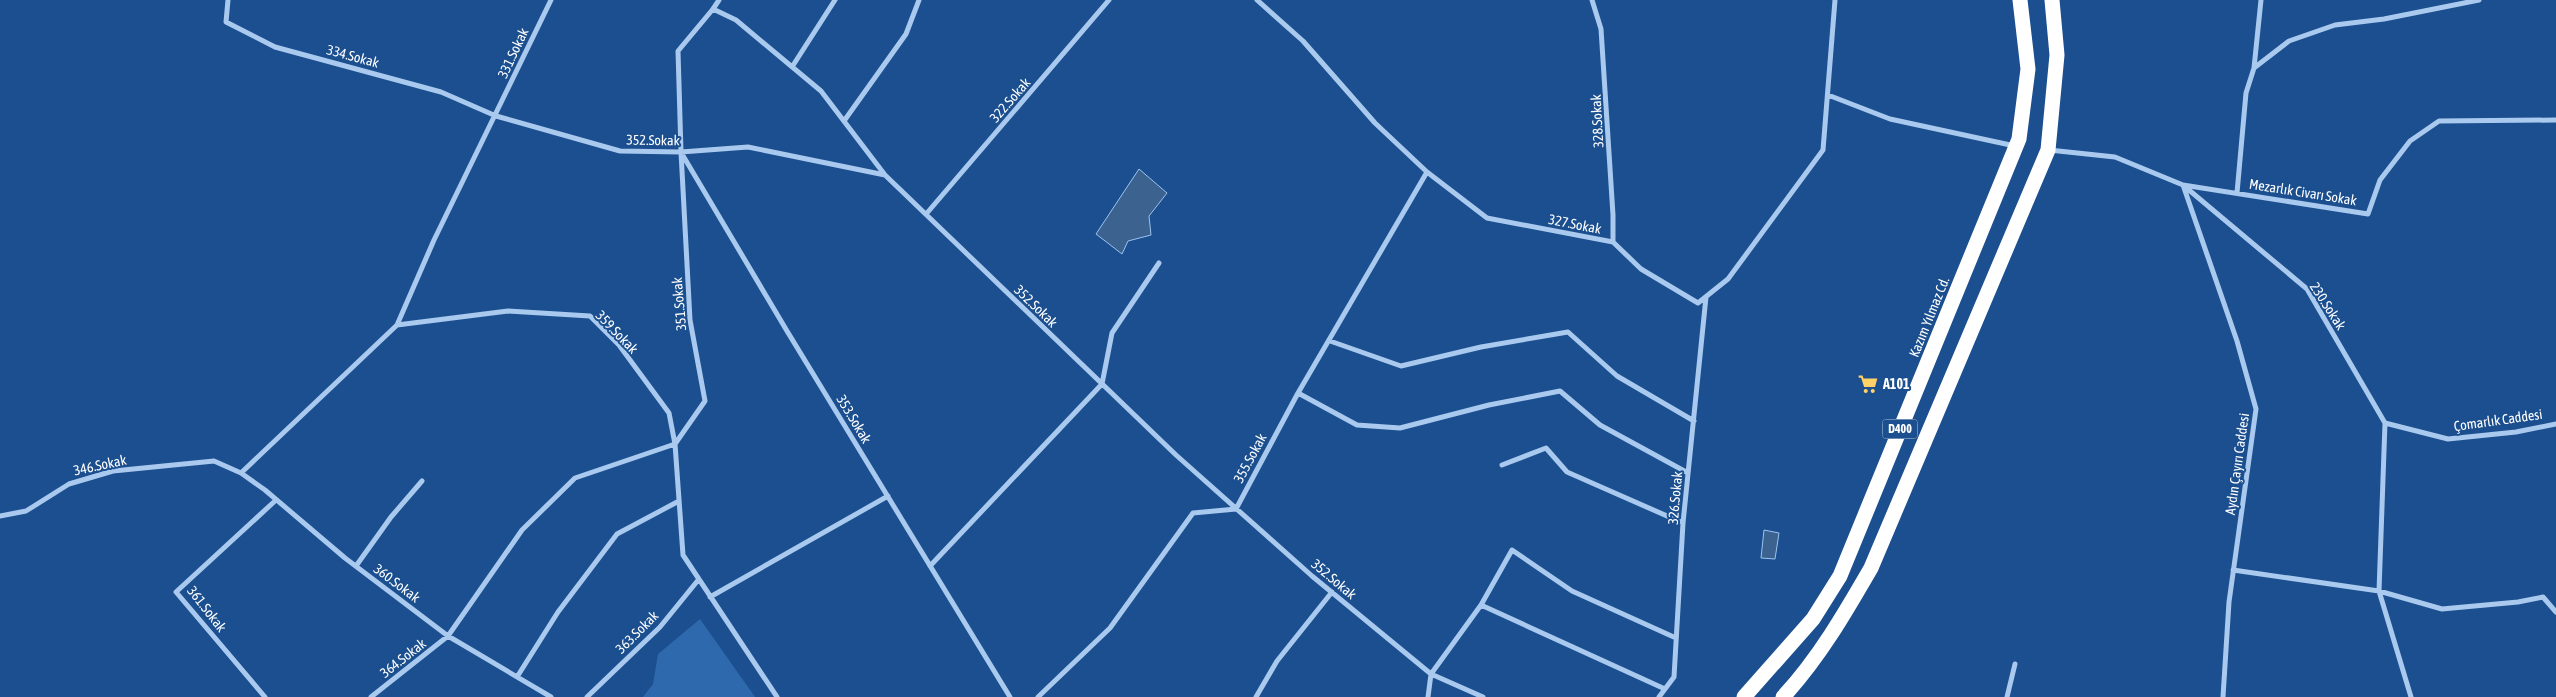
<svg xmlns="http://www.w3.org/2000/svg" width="2556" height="697" font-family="'Asap Condensed',sans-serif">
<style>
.green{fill:#2e69ad}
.water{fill:#3c6290;stroke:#9cc4f0}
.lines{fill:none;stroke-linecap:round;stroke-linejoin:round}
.street{stroke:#a9c9ee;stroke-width:5}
.highway{stroke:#fff;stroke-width:15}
.labels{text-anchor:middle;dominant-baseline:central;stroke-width:4;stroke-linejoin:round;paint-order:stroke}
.shield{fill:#1b4f8f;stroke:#bbcadd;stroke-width:1}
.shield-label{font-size:12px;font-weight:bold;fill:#fff}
.street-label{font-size:14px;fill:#fff;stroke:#1b4f8f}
.poi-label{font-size:14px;font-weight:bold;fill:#fff;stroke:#1b4f8f;text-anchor:start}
</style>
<rect width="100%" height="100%" fill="#1b4f8f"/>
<path class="green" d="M700,619L755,697H643L653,684L658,654Z"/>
<path class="water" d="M1139,169L1167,193L1149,216L1151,235L1128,241L1122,254L1096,234Z
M1764,530L1779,533L1775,559L1761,558Z"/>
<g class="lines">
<path class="street" d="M228,0L226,22L275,47L441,92L496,116L620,151L681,152L748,147L885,175L1176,455L1312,576L1431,674L1483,697
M1257,0L1303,41L1375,123L1427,172L1487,218L1613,242L1641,269L1698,303L1728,279L1823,150L1835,0
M1592,0L1601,29L1613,215V242
M713,9L719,0
M792,67L835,0
M2254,68L2261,0
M1828,95L1890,119L2015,146
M844,121L906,34L919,0
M2049,150L2115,157L2183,185L2307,289L2385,423L2379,591L2442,609L2518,602L2543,597L2556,612
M682,154L787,331L1010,697
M2237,193L2246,93L2254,68L2289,41L2335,25L2384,19L2479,0
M927,213L1109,0
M397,325L434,240L551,0
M1330,341L1401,366L1481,347L1568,332L1617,376L1694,421
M1298,393L1357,425L1400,428L1489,405L1560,391L1600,425L1688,473
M2385,423L2448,439L2516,432L2556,424
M1502,465L1546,448L1567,472L1683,523
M241,473L397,325L508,311L590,316L619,345L669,413L675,444L683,555L777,697
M0,516L26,511L69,484L113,471L214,461L241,473L265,490L345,558L448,636L551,697
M356,566L391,517L422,481
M930,566L1102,384L1112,333L1159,263
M2233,570L2379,591L2411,697
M710,597L888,496
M1481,605L1512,550L1572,591L1676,638
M517,677L558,612L617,534L679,501
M265,697L176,592L276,500
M371,697L448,636L522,530L575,478L675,444L705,401L690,320L681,152L678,51L713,9L736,20L821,91L885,175
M587,697L660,627L699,579
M1038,697L1110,628L1193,513L1236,509L1298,393L1427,172
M1256,697L1277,661L1332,592
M1428,697L1431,674L1481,605L1665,689
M1659,697L1674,677L1683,523L1706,297
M2007,697L2015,664
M2223,697L2229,602L2256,409L2237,341L2183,185L2368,214L2380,180L2410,141L2439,121L2556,120"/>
<path class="highway" d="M1744,697L1813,619L1840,576L2019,139L2028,69L2020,0
M1783,697C1819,658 1845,613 1871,568L2048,150L2057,55L2052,0"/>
</g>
<defs>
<symbol id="supermarket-bare" viewBox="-9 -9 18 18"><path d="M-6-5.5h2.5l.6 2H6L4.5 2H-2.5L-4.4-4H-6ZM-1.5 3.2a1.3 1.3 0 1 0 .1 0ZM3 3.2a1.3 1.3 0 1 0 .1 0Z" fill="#ffd166" stroke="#1b4f8f" stroke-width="2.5" paint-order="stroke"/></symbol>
</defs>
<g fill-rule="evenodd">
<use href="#supermarket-bare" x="1854" y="370" width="28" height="28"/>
</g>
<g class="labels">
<rect class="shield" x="1882.5" y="419.5" width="35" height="19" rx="4"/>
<g class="shield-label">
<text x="1900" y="429">D400</text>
</g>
<g class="street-label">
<text transform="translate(513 53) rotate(-65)">331.Sokak</text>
<text transform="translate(353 56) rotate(15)">334.Sokak</text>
<text transform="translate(1010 100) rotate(-49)">322.Sokak</text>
<text transform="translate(1597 121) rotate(-93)">328.Sokak</text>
<text transform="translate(653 140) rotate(1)">352.Sokak</text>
<text transform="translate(2303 192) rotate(9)">Mezarlık Civarı Sokak</text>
<text transform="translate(1575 224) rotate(11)">327.Sokak</text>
<text transform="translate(679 304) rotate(-95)">351.Sokak</text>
<text transform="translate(1036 306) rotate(44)">352.Sokak</text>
<text transform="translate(2328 306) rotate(57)">230.Sokak</text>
<text transform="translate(1929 317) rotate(-68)">Kazım Yılmaz Cd.</text>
<text transform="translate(617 332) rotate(46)">359.Sokak</text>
<text transform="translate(854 419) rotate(59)">353.Sokak</text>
<text transform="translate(2498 420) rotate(-8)">Çomarlık Caddesi</text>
<text transform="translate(1250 458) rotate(-62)">355.Sokak</text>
<text transform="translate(2237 464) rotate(-82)">Aydın Çayırı Caddesi</text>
<text transform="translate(100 465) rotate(-12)">346.Sokak</text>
<text transform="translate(1675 498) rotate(-85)">326.Sokak</text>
<text transform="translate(1334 579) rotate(40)">352.Sokak</text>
<text transform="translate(397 583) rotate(37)">360.Sokak</text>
<text transform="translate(207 609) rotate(52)">361.Sokak</text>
<text transform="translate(637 632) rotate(-45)">363.Sokak</text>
<text transform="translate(403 658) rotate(-38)">364.Sokak</text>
</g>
<g class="poi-label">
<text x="1883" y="384">A101</text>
</g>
</g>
</svg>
